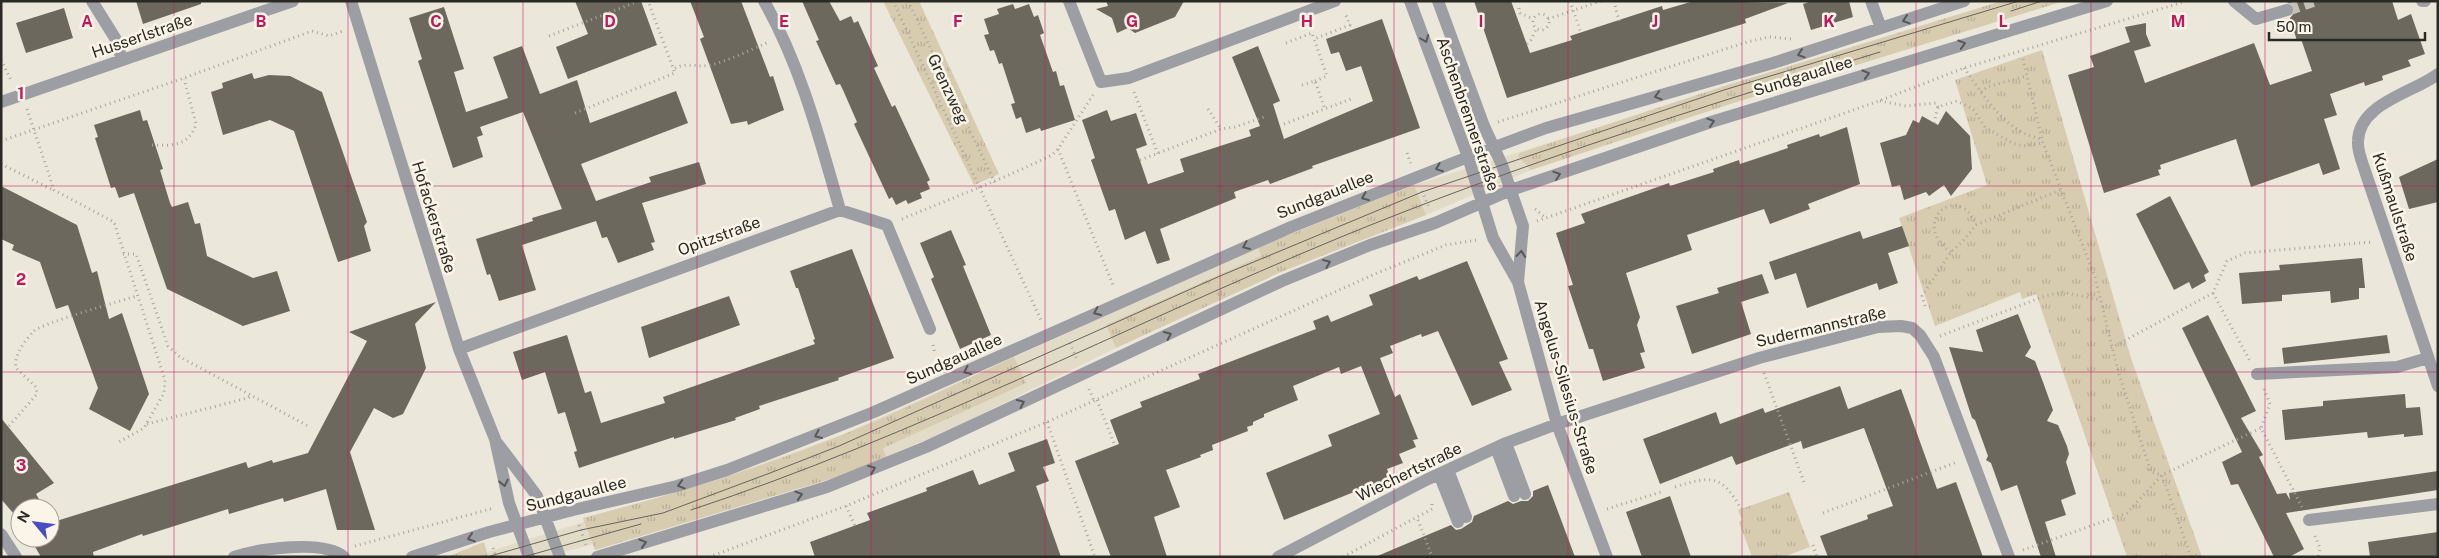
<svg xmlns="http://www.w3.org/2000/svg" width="2439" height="558" font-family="'Public Sans',sans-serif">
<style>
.built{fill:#e2dbc7}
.grass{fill:url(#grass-tufts)}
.building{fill:#6d685e}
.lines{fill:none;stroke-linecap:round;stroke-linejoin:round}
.minor-tunnel{stroke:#c5c1b6;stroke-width:12;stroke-dasharray:12 6;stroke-linecap:butt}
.path{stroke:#a9a69c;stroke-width:3;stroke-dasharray:1 4;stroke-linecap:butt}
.minor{stroke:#9c9ea3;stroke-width:12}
.tram{stroke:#66645d;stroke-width:1}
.oneway{stroke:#585857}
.grid{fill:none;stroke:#c2185b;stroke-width:1;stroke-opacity:0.55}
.labels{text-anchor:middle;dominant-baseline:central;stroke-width:5;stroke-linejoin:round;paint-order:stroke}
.street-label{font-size:16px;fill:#2a2924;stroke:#faf5e8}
.grid-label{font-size:16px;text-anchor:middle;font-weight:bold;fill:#c2185b;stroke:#faf5e8;stroke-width:5;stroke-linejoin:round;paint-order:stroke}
</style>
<defs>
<pattern id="grass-tufts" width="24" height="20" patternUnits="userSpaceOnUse" patternTransform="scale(1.25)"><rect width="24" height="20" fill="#d7ccb0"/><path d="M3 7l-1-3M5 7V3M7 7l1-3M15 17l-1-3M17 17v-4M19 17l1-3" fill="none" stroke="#b9af97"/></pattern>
</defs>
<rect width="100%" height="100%" fill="#ece7db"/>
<path class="built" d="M2002,1L2034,10L1727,105L1531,170L1426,215L1281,272L1116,348L945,432L837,477L595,550L593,544L547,557H447L484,542L487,552L584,522L583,518L692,489L844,434L1258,247L1414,185Z"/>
<path class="grass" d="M883,1H919L999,174L974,185Z
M2002,1H2064L1727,105L1531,170L1518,156L1520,153L1724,86Z
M2042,50L2131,358L2202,557H2127L2036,294L2022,299L2020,292L1935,326L1899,218L1987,185L1955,80Z
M1414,185L1426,215L1281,272L1116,348L1106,325L1261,256L1258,247Z
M1014,357L1026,383L883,448L886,457L837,477L595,550L583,518C671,495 758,469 842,435C900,412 957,383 1014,357Z
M1789,492L1810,547L1783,557H1752L1739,522L1742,520L1738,510Z
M484,542L488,557H447Z"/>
<path class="building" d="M136,1H201V4L143,24Z
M575,1H641L657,45L568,79L556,47L588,34Z
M690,1H741L770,77L773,76L784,110L748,125L747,121L731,124L700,39L704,37Z
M802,1H829L840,21L851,16L854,23L858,21L878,66L874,68L892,107L895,105L930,180L927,182L930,189L920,193L922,198L908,204L906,200L896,205L892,197L889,199L854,124L857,122L843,90L840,84L836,85L816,41L819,40Z
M1106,1H1184L1175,17L1135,33L1128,28L1117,33L1112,18L1096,9L1108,6Z
M1474,1H1511L1530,53L1572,40L1570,36L1662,6L1663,10L1694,1L1788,3L1745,19L1746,23L1507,98Z
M1812,1H1849L1853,17L1811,30L1803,4Z
M2284,1H2392L2398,20L2411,14L2425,54L2408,60L2411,66L2382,76L2383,80L2365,86L2364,82L2330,94L2337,115L2324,119L2340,169L2323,175L2319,163L2251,187L2236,139L2160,165L2161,169L2158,170L2160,175L2104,193L2068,75L2094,67L2090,56L2130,42L2125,27L2146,23V34L2151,46L2134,51L2145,83L2254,43L2270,85L2312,71L2301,39L2297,41L2290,18L2295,12V7L2292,4Z
M1013,4L1015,9L1029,4L1034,17L1038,15L1044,33L1040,35L1053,72L1056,71L1060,86L1064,85L1075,120L1041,131L1040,128L1026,133L1021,117L1016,119L1011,104L1015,103L1002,63L999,64L994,50L990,51L984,35L989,34L984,19L999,14L997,9Z
M444,7L464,69L454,72L466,112L508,98L493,57L522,46L540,94L577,80L590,123L676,91L688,123L581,164L596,201L651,182L649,177L699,162L706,184L642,203L655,242L651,243L654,250L618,263L607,237L602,238L596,221L522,245L536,290L499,301L490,274L487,275L476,239L533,221L532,218L562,209L523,112L480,127L483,135L477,137L483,157L453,168L418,61L422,59L409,18Z
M64,8L73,38L26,53L16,23Z
M1382,19L1420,128L1312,166L1313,168L1270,184L1268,180L1234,192L1236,198L1160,229L1170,260L1157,264L1145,231L1125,240L1115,209L1109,211L1091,160L1095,158L1082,120L1107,110L1111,121L1136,113L1147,145L1136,149L1148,184L1184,172L1180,159L1251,136L1249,130L1260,126L1232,57L1258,46L1280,101L1273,104L1284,139L1373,101L1361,66L1346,71L1339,52L1331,54L1326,39Z
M252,73L254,79L269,75L290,76L322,92L367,222L364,226L371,251L338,262L294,131L270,120L223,135L211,92L223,88L222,83Z
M140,110L143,121L147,120L163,169L160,170L170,203L172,207L188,202L195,224L200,223L207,256L253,278L277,271L290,311L243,326L167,289L134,193L119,198L115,187L111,188L95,138L98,137L94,125Z
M1946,111L1970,136L1972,169L1951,196L1944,185L1929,196L1926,192L1904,200L1900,185L1892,187L1880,143L1906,135L1913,120L1919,123L1922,116L1938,125Z
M1847,127L1860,184L1808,204L1810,209L1770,224L1764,209L1687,235L1692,250L1626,273L1640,317L1637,325L1645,352L1640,353L1645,368L1603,381L1593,349H1589L1568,286L1573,285L1556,233L1585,223L1581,214L1669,183L1670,186L1714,172L1713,169L1739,160L1740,164L1788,148L1787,145L1819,134L1820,137Z
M2438,159V202L2409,209L2399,177Z
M1,186L77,225L92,273L97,271L109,319L122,313L149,394L130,431L89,409L98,388L68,305L56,309L40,262L12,250L14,245L1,239Z
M2170,196L2209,272L2204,275L2206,281L2192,289L2189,282L2174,290L2136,214Z
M1902,226L1909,246L1888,253L1898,283L1879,290L1877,283L1807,308L1796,273L1775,280L1769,262L1860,231L1863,239Z
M951,230L966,265L963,266L991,335L960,349L931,279L934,277L920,243Z
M852,249L894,358L838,378L839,380L759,406L760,409L735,418L736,420L674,439V437L579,468L574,452L577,451L565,412L558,414L545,372L522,380L513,352L567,335L585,393L591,391L601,423L665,403L663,397L815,344L813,340L815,339L798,288H796L790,271Z
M2362,258L2365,288H2359V299L2331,303L2330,291L2282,295V301L2242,304L2239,273L2280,270L2279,265Z
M1467,261L1508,359L1499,362L1512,390L1472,406L1438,331L1422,337L1421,334L1390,346L1393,353L1380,358L1395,397L1400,394L1418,439L1413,440L1416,447L1399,454L1403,463L1387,469L1393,485L1372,494L1369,486L1284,520L1266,473L1332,446L1328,435L1380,414L1361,366L1341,374L1339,367L1293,386L1298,400L1264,414V417L1253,422V425L1247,427L1248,431L1212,445L1213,450L1200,455L1201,457L1166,470L1180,507L1154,517L1167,557H1111L1075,461L1119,444L1110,420L1142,407L1140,402L1200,379L1198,374L1316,329L1313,321L1328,315L1331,322L1373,305L1369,295L1417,276L1419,280Z
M1762,274L1769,293L1741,302L1751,334L1692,354L1676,306L1719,293L1717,288Z
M729,296L740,325L649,358L641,327Z
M436,302L415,324L426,368L403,414L393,418L374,408L350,452L375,530H337L326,489L284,502L283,498L229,514L228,509L143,536L142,534L93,552L94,557H41L30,538H50V523L246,462L248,468L272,460L273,463L308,453L367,341L349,332Z
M2018,314L2031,347L2025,356L2035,361L2043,382L2053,410L2047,421L2058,425L2067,446L2069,454L2066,462L2076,494L2061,500L2066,515L2045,522L2056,557H2041L2017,485L2001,491L1991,463L1986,460L1988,456L1975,420L1972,418L1949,347L1983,352L1976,330Z
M2208,315L2256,411L2241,418L2263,455L2259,457L2277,494L2286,493L2290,500L2289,493L2438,471V490L2286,513L2304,549L2289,557H2274L2238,484L2231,485L2222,462L2242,452L2182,328Z
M2387,335L2390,353L2284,364L2282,348Z
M1840,386L1848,409L1901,389L1937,489L1956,482L1983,557H1828L1820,536L1868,519L1867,515L1893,506L1864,428L1803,449L1801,441L1736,465L1732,456L1660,484L1643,439L1716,412L1720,424L1763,408L1765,413Z
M2405,394L2406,408L2420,407L2423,435L2404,437V434L2368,438L2367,432L2285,440L2282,410L2323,406V401Z
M1,418L54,483L36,494L39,499L35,503L38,508H20V521L1,499Z
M1047,439L1055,463L1043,467L1049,481L1036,486L1061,557H815L810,542L870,520L867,513L927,491L926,488L973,470L979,485L1015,471L1008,453Z
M1548,485L1575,557H1375L1451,525L1456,530L1461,529L1472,522L1474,516L1508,501L1513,504L1521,501H1528L1533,496V491Z
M1670,496L1691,557H1642L1626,512Z
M2438,532V557H2370L2368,542Z"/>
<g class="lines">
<path class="minor-tunnel" d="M2287,10L2313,1"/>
<path class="path" d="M893,1L1041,320
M908,1L995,183
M1570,1L1581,33
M1614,1L1619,21
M1519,8L1520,13L1533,19
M1533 22a8 8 0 1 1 16 0a8 8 0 1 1-16 0Z
M1548,19L1601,1
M549,36L639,1
M1286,43L1312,33L1314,39
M1527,44L1531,40L1536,29
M2023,59L2043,143L2095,277L2118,371L2151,472L2162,475L2191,557
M1,60L12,82
M675,68C687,62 698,68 710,65C729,61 749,50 767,43
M1964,68C1984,96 2006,133 2042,139
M1315,81L1327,76L1314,39L1350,25L1345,13
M1302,85L1315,81L1325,109
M1134,92L1158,154
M1981,92L1987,87L2026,76
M1880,101L1906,106L1936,103L1938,107
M27,109L54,190L114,222L165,380L164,393L144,428L119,442
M1208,109L1221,129
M575,113L675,73L648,1
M1498,122L1747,42L1769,37L1792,39
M1934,123L1938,107L1957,101L1973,109L1985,127L2012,143L2023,146L2043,143
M1284,124L1354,98
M1,141L184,78L312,31L329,36L343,31
M152,145C172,146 189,146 196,124L184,79
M1058,149L1113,285
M1407,153L1411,164
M1140,160L1221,129L1235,127L1267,116
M1,164L53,190
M1422,191L1429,208
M1535,209L1546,218
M902,219C952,198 1003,179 1052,155L1058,149L1093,95
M1537,221L1879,101L1964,68L2187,1
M1951,252C1908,223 1959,180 1976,225
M123,254H136L168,346L180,357L308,426
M2213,293L2250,361
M1925,306L1922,296L1951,252L1963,241L1976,225L2060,190
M1940,336L2045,296L2062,292L2100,300
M1070,343L1077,360
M933,345L935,354
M2111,348L2213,293L2227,261L2245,253L2372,242
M1764,373L1805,485
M1089,389L1094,401
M2264,389L2270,404L2261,428L2302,507
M1097,400L1115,446
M1047,422L1095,557
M147,424L248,398L252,395
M9,426L37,394L36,387L16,368C13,356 26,339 34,331C43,323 120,301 137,296
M1675,487C1712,475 1722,475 1741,509
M1432,504V509L1417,517L1432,557
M846,506L855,526
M1607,509L1661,492
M1823,513L1957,462
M579,525L586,545
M2315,536L2320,548L2318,557
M1813,545L1817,557
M355,546L494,508
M493,548L496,557
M2023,550L2127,513L2162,475L2261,428
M709,557L846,506L1047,422L1377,273L1446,245L1477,240
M1343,557L1417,517"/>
<path class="minor" d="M92,1L115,38L122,59
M351,1L459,349L495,439L509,503L529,557
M764,1C801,66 820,140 840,210
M1069,1L1101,82L1129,78L1335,1
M1410,1L1468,157L1493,238L1518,282L1557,424L1607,557
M1438,1L1484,126L1502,165L1523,226L1518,282
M1871,1L1881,28
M2234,1L2256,19L2287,10
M2422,1H2425
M2438,74C2413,93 2359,103 2358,141C2357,151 2363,164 2366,174L2438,386
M1,102L293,1
M459,349L840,210L887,225L930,329
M2257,374L2397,367L2428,358
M1506,443L1525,494
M498,444L537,496L560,557
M1496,448L1514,496
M1448,470L1466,517
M1439,474L1458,522
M2309,520L2438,504
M1,534L16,557
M234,557C258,549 324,539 344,557
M412,557L489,532L573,510L677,486L727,470L874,412L1291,227L1468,157L1546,128L1773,63L1964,1
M597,557L827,487L926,447L1282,281L1370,245L1435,223L1511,190L1711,122L2107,1
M1278,557L1426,480L1506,443L1557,424L1759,358L1878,327L1901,326L1912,328L1920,335L1934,357L2009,557"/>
<path class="tram" d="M2011,11L2042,1
M691,510C915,436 1123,327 1341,237C1516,165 1698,108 1880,52
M487,557L581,530L663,513L770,473L839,446L1220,276L1422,192L1724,90L2019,1
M523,557L641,524"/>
</g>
<defs><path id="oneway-chevron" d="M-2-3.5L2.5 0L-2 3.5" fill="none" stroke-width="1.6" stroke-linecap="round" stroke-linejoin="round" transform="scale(1.25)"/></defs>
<g class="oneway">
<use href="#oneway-chevron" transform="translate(1906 20) rotate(162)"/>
<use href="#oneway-chevron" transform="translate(1425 39) rotate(69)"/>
<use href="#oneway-chevron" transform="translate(1962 44) rotate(-17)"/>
<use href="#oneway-chevron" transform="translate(1801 54) rotate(162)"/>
<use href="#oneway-chevron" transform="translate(1866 74) rotate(-17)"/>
<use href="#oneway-chevron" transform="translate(1658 96) rotate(164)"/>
<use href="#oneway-chevron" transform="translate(1711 122) rotate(-18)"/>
<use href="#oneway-chevron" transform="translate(1439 168) rotate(159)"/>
<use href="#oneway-chevron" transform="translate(1557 175) rotate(-19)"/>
<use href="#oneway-chevron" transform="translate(1365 197) rotate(158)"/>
<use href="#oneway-chevron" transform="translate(1246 246) rotate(157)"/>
<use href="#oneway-chevron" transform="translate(1521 254) rotate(-85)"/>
<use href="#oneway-chevron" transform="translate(1327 263) rotate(-23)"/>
<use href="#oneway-chevron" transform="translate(1097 312) rotate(156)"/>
<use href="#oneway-chevron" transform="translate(1168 335) rotate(-25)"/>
<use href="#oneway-chevron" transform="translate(967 371) rotate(156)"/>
<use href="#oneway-chevron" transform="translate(1021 403) rotate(-25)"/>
<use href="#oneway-chevron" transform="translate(818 435) rotate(157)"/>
<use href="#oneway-chevron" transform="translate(872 469) rotate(-22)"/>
<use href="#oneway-chevron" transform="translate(504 483) rotate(78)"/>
<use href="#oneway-chevron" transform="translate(681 485) rotate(164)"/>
<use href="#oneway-chevron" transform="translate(799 495) rotate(-17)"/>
<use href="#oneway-chevron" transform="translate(471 538) rotate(162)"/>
<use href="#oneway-chevron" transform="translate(643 543) rotate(-17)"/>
</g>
<path class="grid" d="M174,1V557M348,1V557M523,1V557M697,1V557M871,1V557M1045,1V557M1220,1V557M1394,1V557M1568,1V557M1742,1V557M1916,1V557M2091,1V557M2265,1V557M1,186H2438M1,372H2438"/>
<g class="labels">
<g class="street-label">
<text transform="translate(142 36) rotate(-19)">Husserlstraße</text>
<text transform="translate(1803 76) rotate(-17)">Sundgauallee</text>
<text transform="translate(948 89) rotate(65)">Grenzweg</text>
<text transform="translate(1468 114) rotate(71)">Aschenbrennerstraße</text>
<text transform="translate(1325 195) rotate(-22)">Sundgauallee</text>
<text transform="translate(2395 207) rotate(72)">Kußmaulstraße</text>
<text transform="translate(434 217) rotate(73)">Hofackerstraße</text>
<text transform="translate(719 236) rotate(-20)">Opitzstraße</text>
<text transform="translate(1821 327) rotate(-13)">Sudermannstraße</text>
<text transform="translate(954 359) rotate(-24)">Sundgauallee</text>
<text transform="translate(1566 387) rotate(73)">Angelus-Silesius-Straße</text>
<text transform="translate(1409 472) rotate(-26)">Wiechertstraße</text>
<text transform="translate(576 494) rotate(-14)">Sundgauallee</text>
</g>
</g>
<g class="grid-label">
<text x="87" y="27">A</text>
<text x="261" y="27">B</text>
<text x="436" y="27">C</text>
<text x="610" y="27">D</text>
<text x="784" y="27">E</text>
<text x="958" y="27">F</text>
<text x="1132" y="27">G</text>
<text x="1307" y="27">H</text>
<text x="1481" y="27">I</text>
<text x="1655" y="27">J</text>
<text x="1829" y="27">K</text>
<text x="2003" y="27">L</text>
<text x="2178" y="27">M</text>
<text x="21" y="99">1</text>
<text x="21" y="285">2</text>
<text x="21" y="471">3</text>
</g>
<rect width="2439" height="558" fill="none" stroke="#2a2924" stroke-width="5"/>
<g transform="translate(35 523) rotate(299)"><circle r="24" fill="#faf5e8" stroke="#a7a39a"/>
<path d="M0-4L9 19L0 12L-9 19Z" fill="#474dc2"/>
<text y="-8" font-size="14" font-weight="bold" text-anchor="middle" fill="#2a2924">N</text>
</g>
<path d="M2269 32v8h156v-8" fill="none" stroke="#2a2924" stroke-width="2.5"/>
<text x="2276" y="32" font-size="15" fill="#2a2924" stroke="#faf5e8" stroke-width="4" paint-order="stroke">50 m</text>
</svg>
